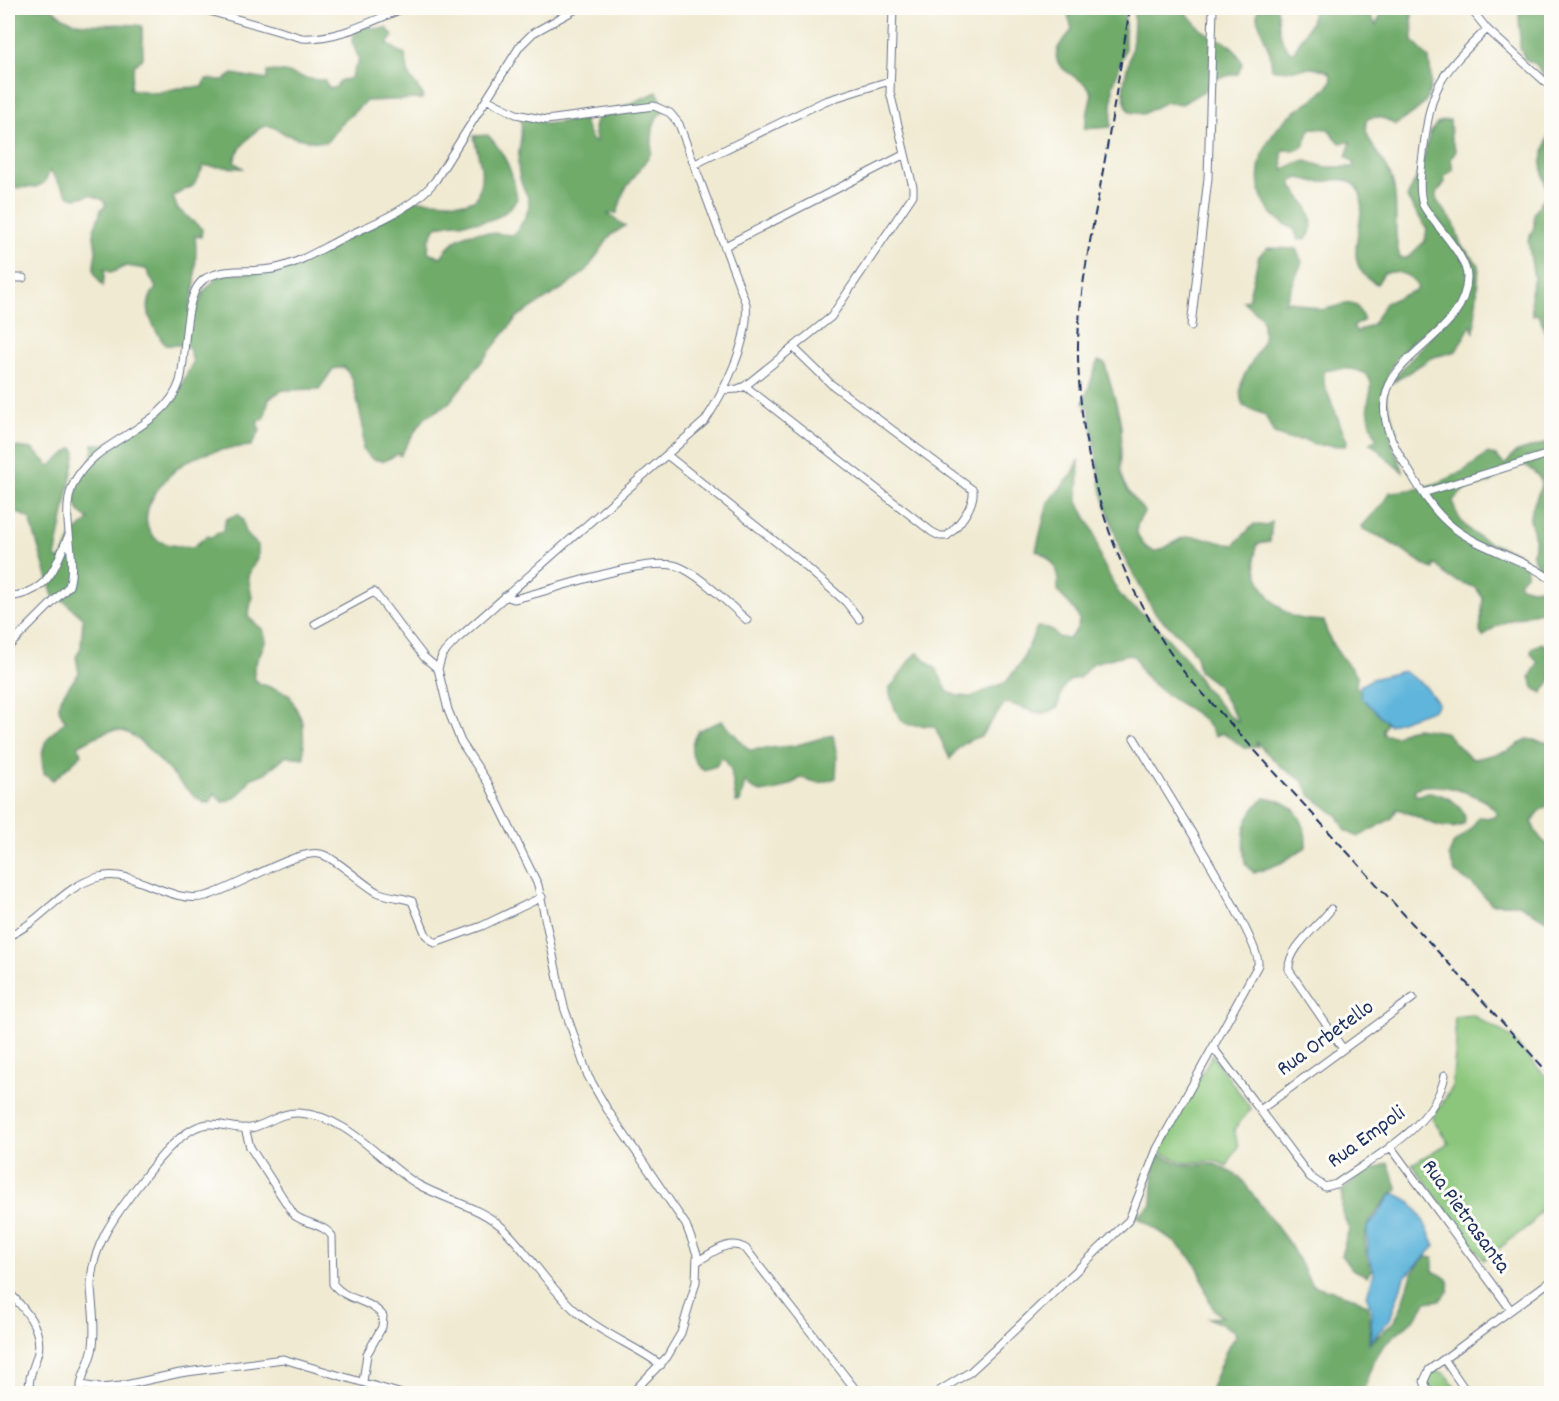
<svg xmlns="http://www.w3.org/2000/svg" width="1559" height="1401" font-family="Dekko,sans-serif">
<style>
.green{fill:#8bc67b;stroke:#537a6c;stroke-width:1.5}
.forest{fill:#70ab6b;stroke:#466d64;stroke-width:1.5;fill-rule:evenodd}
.water{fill:#5eb5db;stroke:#3c729c;stroke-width:1.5}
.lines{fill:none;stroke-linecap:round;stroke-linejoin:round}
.street-casing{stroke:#667087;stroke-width:9}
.street{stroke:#fff;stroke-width:7}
.rail{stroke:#1b2f5e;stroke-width:2;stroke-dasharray:9 4.5;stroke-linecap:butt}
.labels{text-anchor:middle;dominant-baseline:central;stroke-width:6;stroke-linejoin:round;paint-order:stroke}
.street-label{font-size:22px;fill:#1b2f5e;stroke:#fdfcf7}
</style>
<rect width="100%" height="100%" fill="#fdfcf7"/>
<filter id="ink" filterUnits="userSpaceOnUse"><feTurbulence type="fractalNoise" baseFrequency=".0167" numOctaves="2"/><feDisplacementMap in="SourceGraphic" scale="12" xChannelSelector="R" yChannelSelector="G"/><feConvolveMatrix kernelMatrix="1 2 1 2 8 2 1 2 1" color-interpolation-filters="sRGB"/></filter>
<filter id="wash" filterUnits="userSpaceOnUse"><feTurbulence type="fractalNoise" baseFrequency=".008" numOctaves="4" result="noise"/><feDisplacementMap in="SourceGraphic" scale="24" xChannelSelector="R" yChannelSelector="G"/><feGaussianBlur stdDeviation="1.35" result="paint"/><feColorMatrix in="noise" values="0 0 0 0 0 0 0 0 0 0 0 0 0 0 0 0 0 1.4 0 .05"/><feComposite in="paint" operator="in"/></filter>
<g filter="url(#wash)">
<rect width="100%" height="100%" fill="#f0ead2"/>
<path class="green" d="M1472,1015L1508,1035L1552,1083L1551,1196L1531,1224L1484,1260L1412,1164L1449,1143L1432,1119L1452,1088L1456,1042L1454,1017Z
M1212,1055L1251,1109L1234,1129L1238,1146L1227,1166L1216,1161L1184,1163L1159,1152Z
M1436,1370L1446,1374L1460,1393H1433L1427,1382L1431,1374Z"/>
<path class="forest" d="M8,8H52C76,34 110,20 142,26L143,58L134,66L130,89L156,93L178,88L203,87L206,79L224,80L233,74L267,80V72C289,68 300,81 324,80L329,88H335L341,80L350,79L359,59L352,42L353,34L364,25L377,29L387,28L393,36L387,44L405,55L409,76L423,95L422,99L366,101L339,126L327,142C314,142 298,139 285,134C280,131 274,126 268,126C256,125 236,151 234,162L243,168L204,166L193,186L173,196L177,208L202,229L201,237L195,236C197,251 195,266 195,281C195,294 186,308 191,319L204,291L221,274L270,272L297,266L415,200L465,203L476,199C487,170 479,164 474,136L488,135C506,155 513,172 517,199C493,234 466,216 436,227L429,240L428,252L441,257C463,224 478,233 514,235C545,192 518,201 518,162C519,147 523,134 521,120L540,117L541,122L546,124L583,119L592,141H596L594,128L597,118L657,92L666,109L657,117L653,128L651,153L624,191L617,213L608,214L625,226L611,235L586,271L565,287L517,317L448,404L426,417L417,428L400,456L398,454L384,461L372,459L363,450V426L352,378L344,367L333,369L319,389L283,390L269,398L264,419L257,422L260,431L251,446C230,448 206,451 188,461C167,473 131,513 154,537C164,547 180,546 193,547L207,536L211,537L223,531L226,519L238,514L243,520L245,533L258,545V556L248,576L252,598L248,617L263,630L266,640L254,668V678L259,683L289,694L303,723L304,758L286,756L265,773L250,779C244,791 236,800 223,802L215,794L210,802L205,803C176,788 144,731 117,730C106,729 88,741 78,746L82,754L56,778L53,780L44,773C38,748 46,736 66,721C48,702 70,688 79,673L76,657L81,648L83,618L65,602L53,596L30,519L8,507V446L32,449L50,466L73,448L76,452L55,558L61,559L74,533L89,520C86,516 79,514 77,507C69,487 95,465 93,444H105L133,432L175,397L193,362L189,348L179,345H165C154,328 139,307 156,288L146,269L126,266L111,273L105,269L103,286C90,269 94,270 96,251C96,244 93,238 94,231C95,223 100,217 101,209L106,206L103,200L91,195L76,198L69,196L50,171L44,183L36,187L8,188Z
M1075,8H1125V50L1113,86L1111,127L1084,129L1092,94C1086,75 1048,73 1058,48C1061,41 1069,36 1072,29L1068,16Z
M1134,8H1182C1188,14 1194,23 1201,29C1219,43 1233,38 1242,64L1238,74L1220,77L1207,89L1182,104L1166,102L1143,114L1130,112C1116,92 1129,68 1132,46C1134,34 1134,20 1134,8Z
M1258,8H1277C1279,22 1278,45 1293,53L1311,22L1313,8H1371V17L1376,25L1384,8H1406L1412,14L1413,41L1429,59C1435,99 1427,105 1395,125C1388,119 1378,115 1367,119C1360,137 1383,157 1390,174C1401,200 1391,230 1400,258H1407L1425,241L1427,229L1407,198C1412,186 1419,174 1423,161C1427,146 1428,119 1450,120L1451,138L1456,151L1451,159L1453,170L1444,177L1445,182L1437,193V201L1454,223L1461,245L1479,265L1474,333L1471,325L1456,351L1431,358L1394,382L1395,377L1444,321C1419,331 1381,364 1386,395C1387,407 1393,419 1397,431L1391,436C1391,451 1401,458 1403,472C1390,463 1382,452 1370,443L1377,439C1372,429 1369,418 1368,407C1367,399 1373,390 1371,383C1366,365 1338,368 1324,371V384L1347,441L1346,446L1315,445L1305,440L1288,439L1274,434L1265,415L1243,406C1233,380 1253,365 1262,343C1265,336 1263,326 1262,318L1243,301L1248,300L1259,256L1268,248L1296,249L1302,262L1285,303L1291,301L1321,310L1350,303L1357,306L1364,320L1353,327L1357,332L1373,324L1385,303L1418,289C1414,275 1398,270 1384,273L1377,284C1328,261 1385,200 1349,181C1339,176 1327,183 1317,182C1311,181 1304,179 1299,178L1292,181V187C1303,199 1321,222 1306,239H1298L1294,229C1246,207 1251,156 1283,122C1298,106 1322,97 1332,81L1330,73C1311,61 1292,75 1272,69L1270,53L1257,18ZM1311,128L1328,129L1340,143L1351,142L1346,156L1354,163V167H1325L1306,161L1296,163L1283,170L1282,154L1284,150C1309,152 1303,142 1311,128Z
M1519,8H1551V352L1541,319L1537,314L1532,315L1531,290L1534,278L1528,241L1534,227V214L1547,193L1541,164L1550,130V86L1536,64L1525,59L1520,48Z
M1098,361L1105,363C1109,385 1119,405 1121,427C1124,473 1109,472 1145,512C1138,520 1134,528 1139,538C1156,567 1169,539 1187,537C1203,535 1219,544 1234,545L1254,524L1266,526L1272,522L1270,542L1257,544C1250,572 1265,598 1287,613C1296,620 1313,620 1324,621C1328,644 1342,658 1357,675L1356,687L1374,698L1387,722L1383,731L1384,735L1397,736L1406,730L1416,728L1445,732L1469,757L1474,759L1508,751L1527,739L1551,743V803L1538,812L1532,822C1534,831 1542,843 1551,846V923L1519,904H1492L1472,884L1455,873L1449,856L1453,844L1470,830L1479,817L1492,818L1497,814C1489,794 1432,779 1415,789V795C1421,796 1423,793 1429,793C1444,792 1470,808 1464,824C1444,836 1417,814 1397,809L1391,819L1358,837L1346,831L1338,816L1311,796L1302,780L1282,768L1256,742L1257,747L1245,748L1223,733L1215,736C1202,710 1179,707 1159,689C1153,684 1146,678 1142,672C1138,667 1138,661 1134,656L1129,654L1093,663L1079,678C1063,679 1061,693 1058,707C1039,722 1023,704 1005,703L981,736C967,740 958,746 950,759L935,727C926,724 919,726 910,725C897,723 891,700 889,688C902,678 904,662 918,653L936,669L948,692L958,696L971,697L1006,682L1022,661L1037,627L1049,628L1058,637L1068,639C1091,619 1073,609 1058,592C1059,571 1055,560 1036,550L1048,502L1072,475L1079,460L1078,502L1094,532L1101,560L1118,592L1126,602L1151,620L1188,661L1203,686L1229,716L1239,722L1216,684L1199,671L1196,656L1189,645L1155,613L1121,552L1102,493L1089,408L1083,404Z
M1551,441V573L1540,570C1527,550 1536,553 1534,534C1533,528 1529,522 1530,516C1537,488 1555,480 1519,463L1489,483L1465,489L1453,501C1458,532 1489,545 1517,552L1527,567L1526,574L1519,582L1521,586L1531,589L1551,587V614L1545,609C1522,618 1501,619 1483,637L1480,632L1483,598L1476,588L1448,577L1438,566L1434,565V569L1428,567L1383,538L1363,529L1362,527C1370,515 1385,505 1390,492C1428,490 1459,478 1488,453L1496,456L1505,465L1515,453Z
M1542,643L1552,650L1551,680L1542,693L1535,689L1530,677L1538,663L1531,653L1532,648Z
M722,721L749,750L793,746L833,735L837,757L836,778L820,783L801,778C784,789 760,801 745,782L740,802H736L731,770L725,759L721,758L716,766L704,770C688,760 689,744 699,730Z
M1265,798C1293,799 1307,820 1306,847L1281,863L1254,873L1245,863C1241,837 1243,814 1265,798Z
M1157,1154L1183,1165L1215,1164L1240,1177L1290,1245L1312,1285L1356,1298L1367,1305L1370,1316L1369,1344C1377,1336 1388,1329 1394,1321C1409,1301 1405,1273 1426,1257L1433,1258V1271C1442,1276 1451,1277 1449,1291L1440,1300L1426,1302C1417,1322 1397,1330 1384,1346C1372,1360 1368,1376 1363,1393H1209L1228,1346L1236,1335L1233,1330L1209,1318L1222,1317C1202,1303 1207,1276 1193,1260C1178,1242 1156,1229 1137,1217L1152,1205L1154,1165Z
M1388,1163L1398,1190L1391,1194C1367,1224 1358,1231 1371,1270L1367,1276L1352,1269L1341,1255L1349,1229L1342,1212V1191L1368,1168H1377Z"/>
<path class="water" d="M1403,671L1425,686L1438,703L1435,709L1389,725L1361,697L1360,686L1372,679Z
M1393,1193C1420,1202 1423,1222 1435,1246L1404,1278L1390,1319L1370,1342L1372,1313L1367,1296L1374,1273L1368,1252L1367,1229Z"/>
</g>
<g filter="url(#ink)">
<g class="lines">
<defs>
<path id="street" d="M199,8L302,38C337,40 372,21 404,8
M1470,8L1487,29L1552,88
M1487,29C1438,77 1431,85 1423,154C1421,171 1418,189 1423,205C1434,225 1468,256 1467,278C1465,353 1335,356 1405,464C1417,484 1430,507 1448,523C1477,549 1520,556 1552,580
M488,100L516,114L546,120L654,106L670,113L679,124L746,304C750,340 724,392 705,421L456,640L442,655L438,669L448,710L461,742L488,783L538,885L564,1007L588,1076L607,1109L686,1225L697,1254L696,1282L681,1333L667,1357L631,1394
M695,164L825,101L889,81
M725,246L905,154
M8,278H23
M1191,326L1208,178L1213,8
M745,386L932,532L940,536H947C958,526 975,506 973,490L831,384L794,348
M722,390L738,389L745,386L831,317L913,195V187L890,92L893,8
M667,455L796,558L846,602L859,619
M1423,493L1552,453
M505,596L514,599C551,591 645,556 677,566C700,574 728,604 747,620
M8,597C49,592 53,571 68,537
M315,624L374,592L424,657L438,669
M8,647L69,586C78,555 60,518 72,487C92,437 164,432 180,381C187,356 182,291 206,278C230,266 252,274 277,268C298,263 316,252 335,242C368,225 410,212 435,181L520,46L533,33L578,8
M1331,909C1319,926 1287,948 1289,970L1343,1049
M8,936C42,922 62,886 99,877C136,868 169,905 206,896C234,889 296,849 320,854C335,857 361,883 377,892C388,897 401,897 412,901L426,935L435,943L482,926L542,897
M1215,1050L1310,1177L1325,1187L1336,1184C1377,1155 1435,1127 1445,1075
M1260,1110L1413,998
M245,1128L250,1147L294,1215C305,1224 324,1224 332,1236L333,1284C346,1301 370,1299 383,1316L382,1327L367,1354L363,1382
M1390,1146L1511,1310
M698,1261C714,1252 729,1238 746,1249L859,1394
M8,1291C23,1307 43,1328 38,1352C34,1368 27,1377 30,1394
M1444,1359L1468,1394
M81,1385L100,1388L121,1386L180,1373L283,1359L402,1394
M81,1394C79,1376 91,1363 93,1346C96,1326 92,1307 91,1287C90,1247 117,1213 140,1183C154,1164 185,1123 211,1124C224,1124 238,1130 251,1128C268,1124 281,1112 298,1113C348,1115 379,1161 417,1184C445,1200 482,1207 505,1230C531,1256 549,1288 577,1312C602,1334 634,1345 661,1365
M934,1394L970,1372L995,1349L1129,1220L1157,1149L1258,965C1263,942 1153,770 1134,738
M1429,1394L1424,1381L1429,1370L1552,1280"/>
</defs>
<use href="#street" class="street-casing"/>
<use href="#street" class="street"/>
<path class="rail" d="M1130,8C1120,67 1111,127 1100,187C1090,243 1077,301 1078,358C1081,473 1117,584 1187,676L1552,1077"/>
</g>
</g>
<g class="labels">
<g class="street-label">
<text transform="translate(1326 1039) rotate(-36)">Rua Orbetello</text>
<text transform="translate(1367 1138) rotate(-36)">Rua Empoli</text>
<text transform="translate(1465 1217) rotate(54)">Rua Pietrasanta</text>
</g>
</g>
<rect width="1559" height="1401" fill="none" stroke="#fdfcf7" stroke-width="30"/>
</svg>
